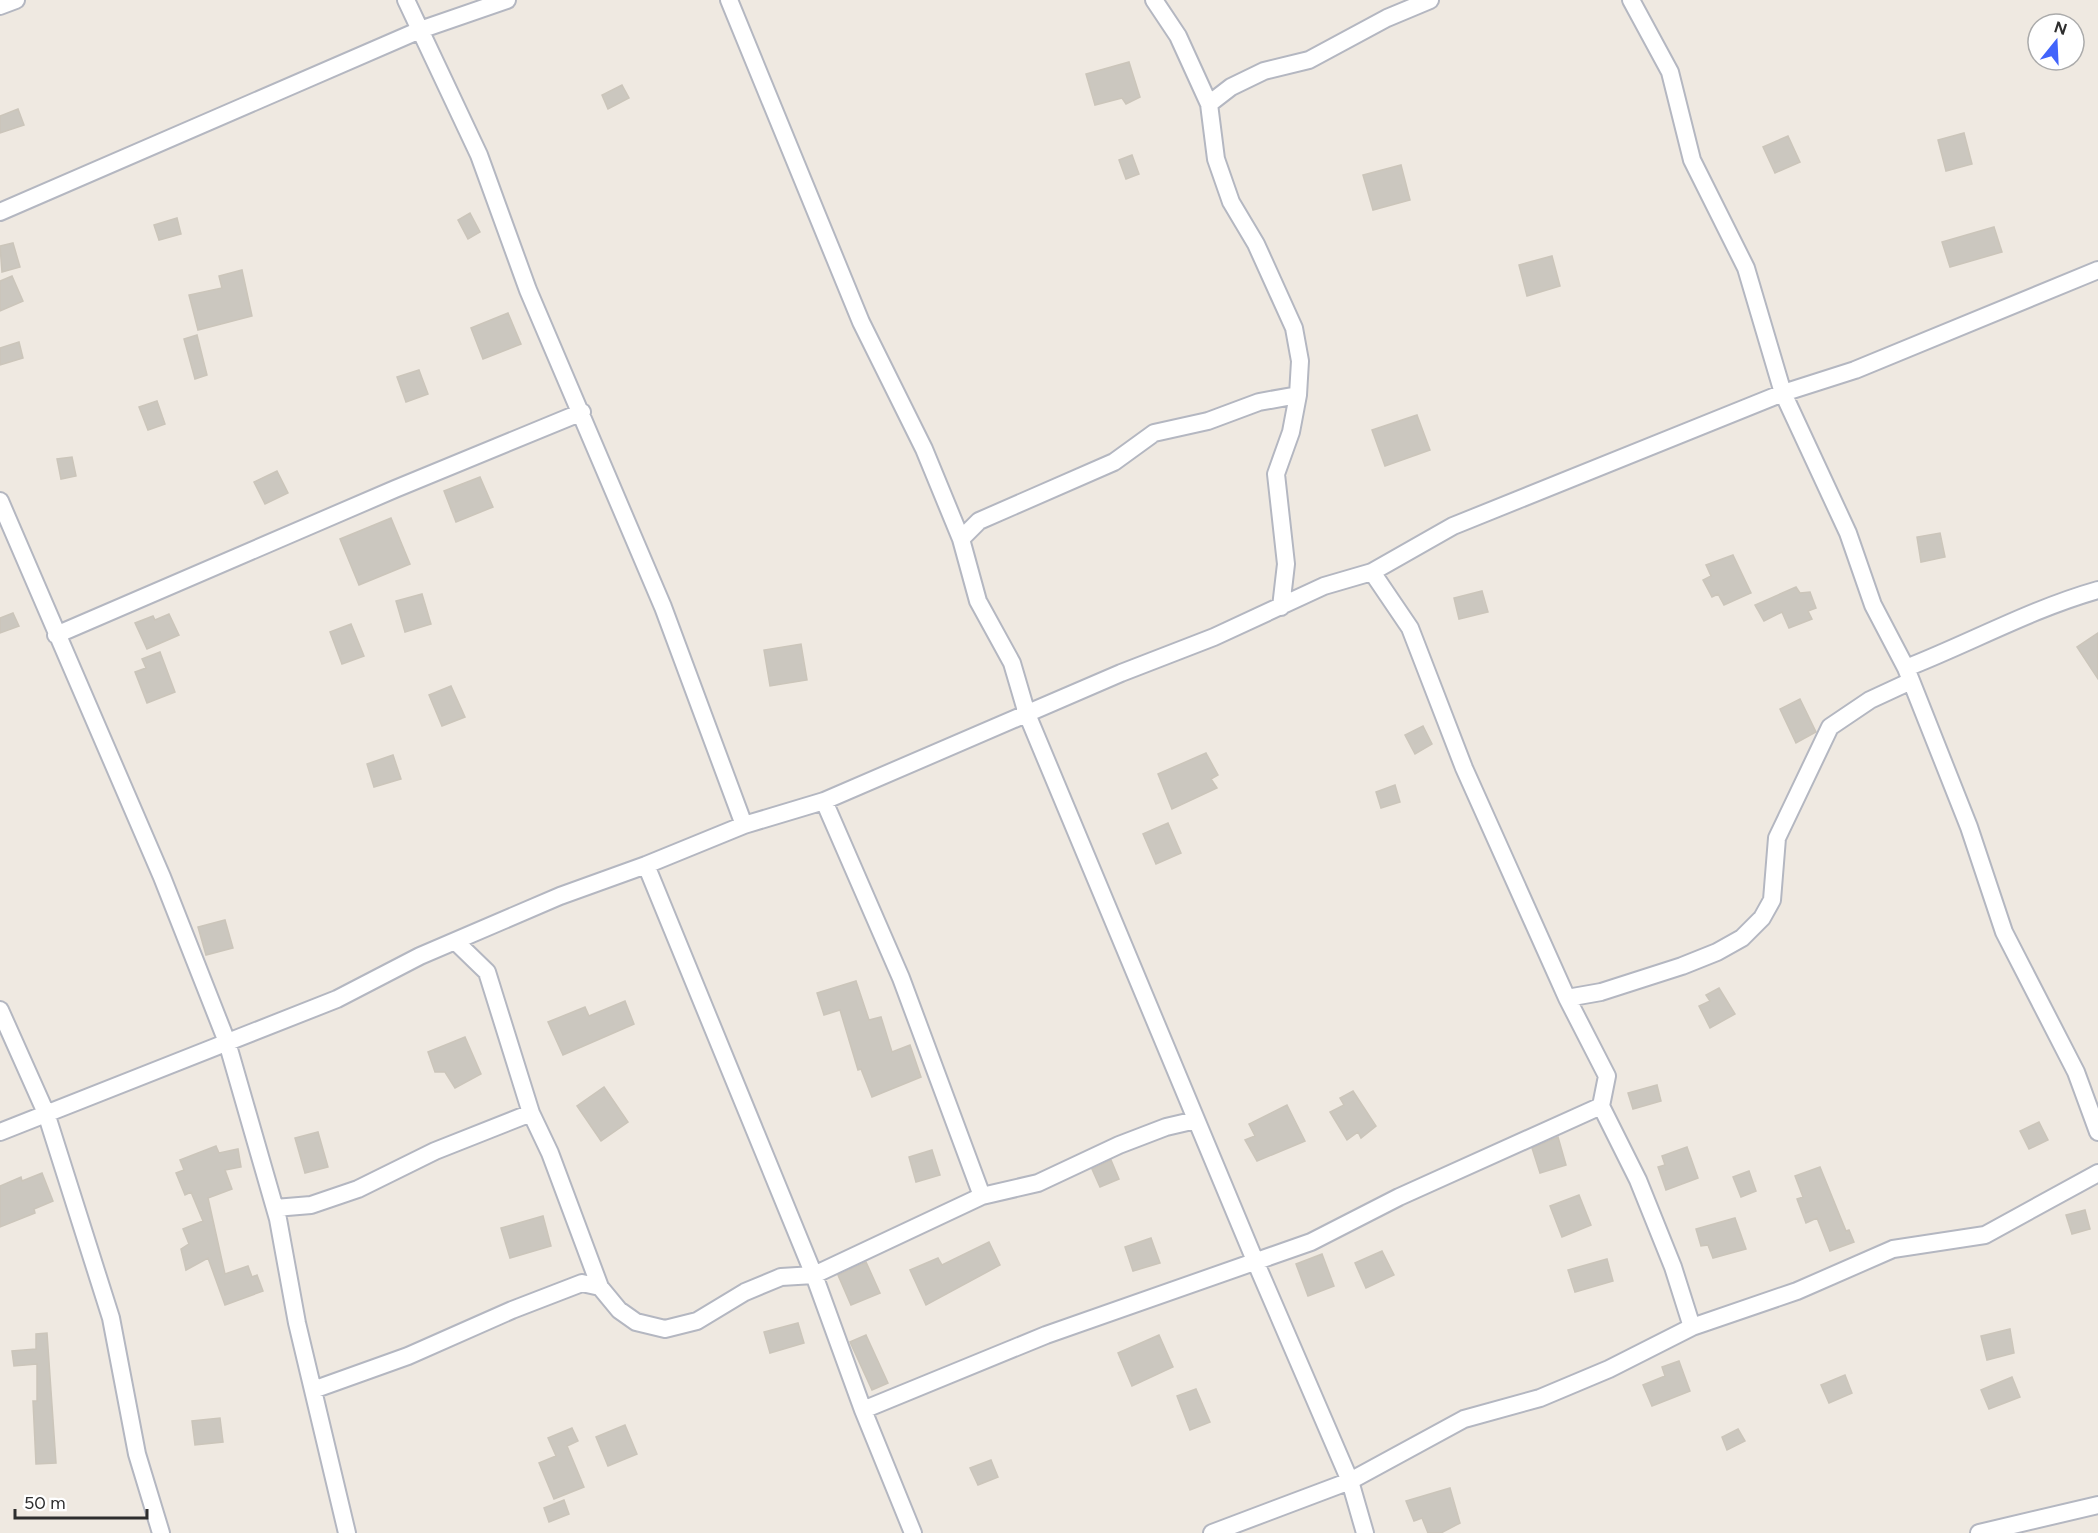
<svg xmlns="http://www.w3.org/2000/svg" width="2098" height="1533" font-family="Figtree,sans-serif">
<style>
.building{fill:#cbc7bf;stroke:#cbc5ba;stroke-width:1.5}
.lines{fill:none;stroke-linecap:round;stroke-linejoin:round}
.minor-casing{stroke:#b4b7c1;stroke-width:20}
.minor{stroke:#fff;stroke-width:16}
</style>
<rect width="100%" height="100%" fill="#efe9e1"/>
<path class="building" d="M1129,62L1140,97L1126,104L1122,98L1095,105L1086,74Z
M622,85L629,98L608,109L602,95Z
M18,109L24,125L0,133V116Z
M1964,133L1972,164L1946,171L1938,140Z
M1788,136L1800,162L1775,173L1763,147Z
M1132,155L1139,174L1126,179L1119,160Z
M1401,165L1410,200L1373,210L1363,175Z
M470,213L480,232L468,239L458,220Z
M177,218L181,234L159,240L154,225Z
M1994,227L2002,252L1950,267L1942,242Z
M13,243L20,267L2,272L0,246Z
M1552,256L1560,286L1527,296L1519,265Z
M242,270L252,316L198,330L189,295L222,288L219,276Z
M12,276L23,301L0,311V281Z
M508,313L521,344L483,359L471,328Z
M197,335L207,375L195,379L184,339Z
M19,342L23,358L0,365V348Z
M419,370L428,394L406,402L397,377Z
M157,401L165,424L148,430L139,407Z
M1417,415L1430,450L1385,466L1372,430Z
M72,457L76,476L61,479L57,459Z
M277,471L288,493L265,504L254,482Z
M480,477L493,507L456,522L444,491Z
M391,518L410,564L359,585L340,539Z
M1940,533L1945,557L1921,562L1917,537Z
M1733,555L1751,593L1724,605L1718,594L1712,597L1703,580L1711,576L1706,565Z
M1796,587L1800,593L1810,592L1816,608L1808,611L1812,619L1789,628L1782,612L1764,621L1755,605Z
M1482,591L1488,612L1459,619L1454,598Z
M422,594L431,624L405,632L396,601Z
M13,613L19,626L0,633V618Z
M169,614L179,635L147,649L135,623L153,616L155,620Z
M351,624L364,656L342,664L330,632Z
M2098,633V679L2077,647Z
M801,644L807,680L770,686L764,650Z
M160,652L175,692L147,703L135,672L146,668L142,659Z
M451,686L465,717L442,726L429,695Z
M1800,699L1816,732L1796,743L1780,709Z
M1423,726L1432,744L1415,754L1405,735Z
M1206,753L1218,775L1211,779L1217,788L1172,809L1158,774Z
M393,755L401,779L374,787L367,764Z
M1395,785L1400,802L1381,808L1376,792Z
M1168,823L1181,853L1156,864L1143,834Z
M225,920L233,948L206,955L198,927Z
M856,981L869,1020L881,1017L892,1052L910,1045L921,1077L872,1097L861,1069L858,1070L840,1010L824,1015L817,993Z
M1719,988L1735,1014L1710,1028L1699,1006L1710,1001L1706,995Z
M625,1001L634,1024L563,1055L548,1022L585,1007L589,1016Z
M465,1037L481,1074L455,1088L445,1072H435L428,1052Z
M1657,1085L1661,1101L1633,1109L1628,1093Z
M604,1087L628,1122L601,1141L577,1106Z
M1353,1091L1376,1126L1361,1138L1358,1132L1347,1140L1330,1112L1344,1105L1340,1098Z
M1287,1105L1305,1141L1257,1161L1245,1140L1255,1136L1249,1124Z
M2039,1122L2048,1140L2029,1149L2020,1131Z
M318,1132L328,1167L305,1173L295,1138Z
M1558,1137L1566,1165L1540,1173L1532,1148Z
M216,1146L219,1153L238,1149L241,1167L225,1170L232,1189L208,1198L225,1274L248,1266L252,1277L257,1275L263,1291L225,1305L208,1258L186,1270L181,1249L189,1244L183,1229L203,1221L191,1192L185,1195L176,1173L184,1170L180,1160Z
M1687,1147L1698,1178L1666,1190L1658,1167L1665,1165L1662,1156Z
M932,1150L940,1175L916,1182L909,1157Z
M1111,1160L1119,1179L1100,1187L1092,1169Z
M1820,1167L1846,1231L1849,1230L1854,1242L1830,1251L1817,1218L1806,1223L1797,1199L1803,1197L1795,1176Z
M1749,1171L1756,1191L1741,1197L1733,1177Z
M42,1173L53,1201L34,1209L35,1213L0,1227V1186L21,1177L22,1181Z
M1579,1195L1591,1225L1562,1237L1550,1206Z
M2085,1210L2090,1229L2072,1234L2066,1215Z
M543,1216L551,1246L510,1258L501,1228Z
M1735,1218L1746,1249L1713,1258L1708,1245L1701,1246L1696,1229Z
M1151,1238L1160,1263L1133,1271L1125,1247Z
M989,1242L1000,1265L926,1305L910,1270L938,1258L942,1265Z
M1382,1251L1394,1275L1366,1288L1355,1263Z
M1322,1254L1334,1286L1308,1296L1296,1264Z
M1607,1259L1613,1281L1575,1292L1568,1270Z
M866,1262L880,1293L851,1305L838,1275Z
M798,1323L804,1343L770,1353L764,1332Z
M2010,1329L2014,1353L1987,1360L1981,1336Z
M47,1333L56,1463L36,1464L33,1401H37V1364L14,1366L12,1351L36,1349V1334Z
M866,1335L888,1383L872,1390L850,1342Z
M1159,1335L1173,1367L1132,1386L1118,1353Z
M1679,1361L1690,1391L1652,1406L1643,1385L1665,1376L1662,1367Z
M1845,1375L1852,1393L1829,1403L1821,1385Z
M2012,1377L2020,1397L1989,1409L1981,1390Z
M1196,1389L1210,1422L1190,1430L1177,1396Z
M220,1418L223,1442L195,1445L192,1421Z
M625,1425L637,1454L608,1466L596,1437Z
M572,1428L578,1441L567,1446L584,1487L554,1499L539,1463L556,1456L548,1438Z
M1738,1429L1745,1441L1727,1450L1722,1437Z
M991,1460L998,1477L978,1485L970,1468Z
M1450,1488L1460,1523L1441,1533H1428L1422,1518L1414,1521L1406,1501Z
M564,1500L569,1514L549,1522L544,1508Z"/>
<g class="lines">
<defs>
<path id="minor" d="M406,0L479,155L528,290L663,607L744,825
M729,0L861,322L924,449L961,539L978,601L1012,663L1027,714L1256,1263L1350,1481L1365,1533
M1154,0L1178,36L1209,104L1216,159L1231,202L1256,244L1294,328L1300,361L1298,395L1291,432L1276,474L1286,564L1281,607
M1631,0L1670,72L1692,160L1746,268L1783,393L1848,533L1873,605L1906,668L1969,827L2004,932L2076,1072L2098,1132
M0,6L16,0
M1209,104L1231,87L1264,71L1309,60L1387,18L1430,0
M0,212L420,30L507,0
M0,501L162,877L227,1042L278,1219L297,1323L347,1533
M961,539L979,521L1114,462L1154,433L1208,421L1259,402L1298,395
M1372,572L1410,628L1464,768L1567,998L1607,1076L1601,1106L1638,1180L1673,1267L1692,1327
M56,635L395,489L582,412
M1906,668C1970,643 2031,609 2098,590
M646,865L814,1275L863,1410L913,1533
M455,941L487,972L531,1113L550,1153L600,1287
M1567,998L1601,992L1682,966L1717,952L1742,938L1762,918L1772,900L1777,838L1830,727L1870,700L1911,681
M0,1010L46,1113L111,1318L137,1454L161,1533
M0,1132L337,999L420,956L560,896L646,865L744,825L824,801L1121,673L1214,637L1324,586L1372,572L1453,526L1783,393L1855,370L2098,270
M982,1196L1038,1183L1119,1145L1166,1127L1196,1120
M275,1208L311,1205L358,1189L435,1151L531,1113
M313,1390L408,1356L512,1310L582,1283L600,1287L619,1310L636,1322L665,1329L697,1321L745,1292L781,1277L814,1275L982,1196L901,978L824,801
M863,1410L1046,1335L1311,1242L1399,1197L1601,1106
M1212,1533L1350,1481L1464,1419L1540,1398L1609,1369L1692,1327L1797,1291L1893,1249L1985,1235L2098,1173
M1979,1533L2098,1505"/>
</defs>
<use href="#minor" class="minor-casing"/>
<use href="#minor" class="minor"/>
</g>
<g transform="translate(2056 42) rotate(18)"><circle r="28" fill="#ffffff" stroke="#ababab" stroke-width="1.5"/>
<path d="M0-4.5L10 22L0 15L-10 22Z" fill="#4264fb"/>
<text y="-9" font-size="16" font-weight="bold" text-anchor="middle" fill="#2e2e2e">N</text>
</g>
<path d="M15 1509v9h132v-9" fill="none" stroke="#2e2e2e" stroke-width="3"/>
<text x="24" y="1509" font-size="18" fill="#2e2e2e" stroke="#ffffff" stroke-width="4.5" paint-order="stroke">50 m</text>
</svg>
